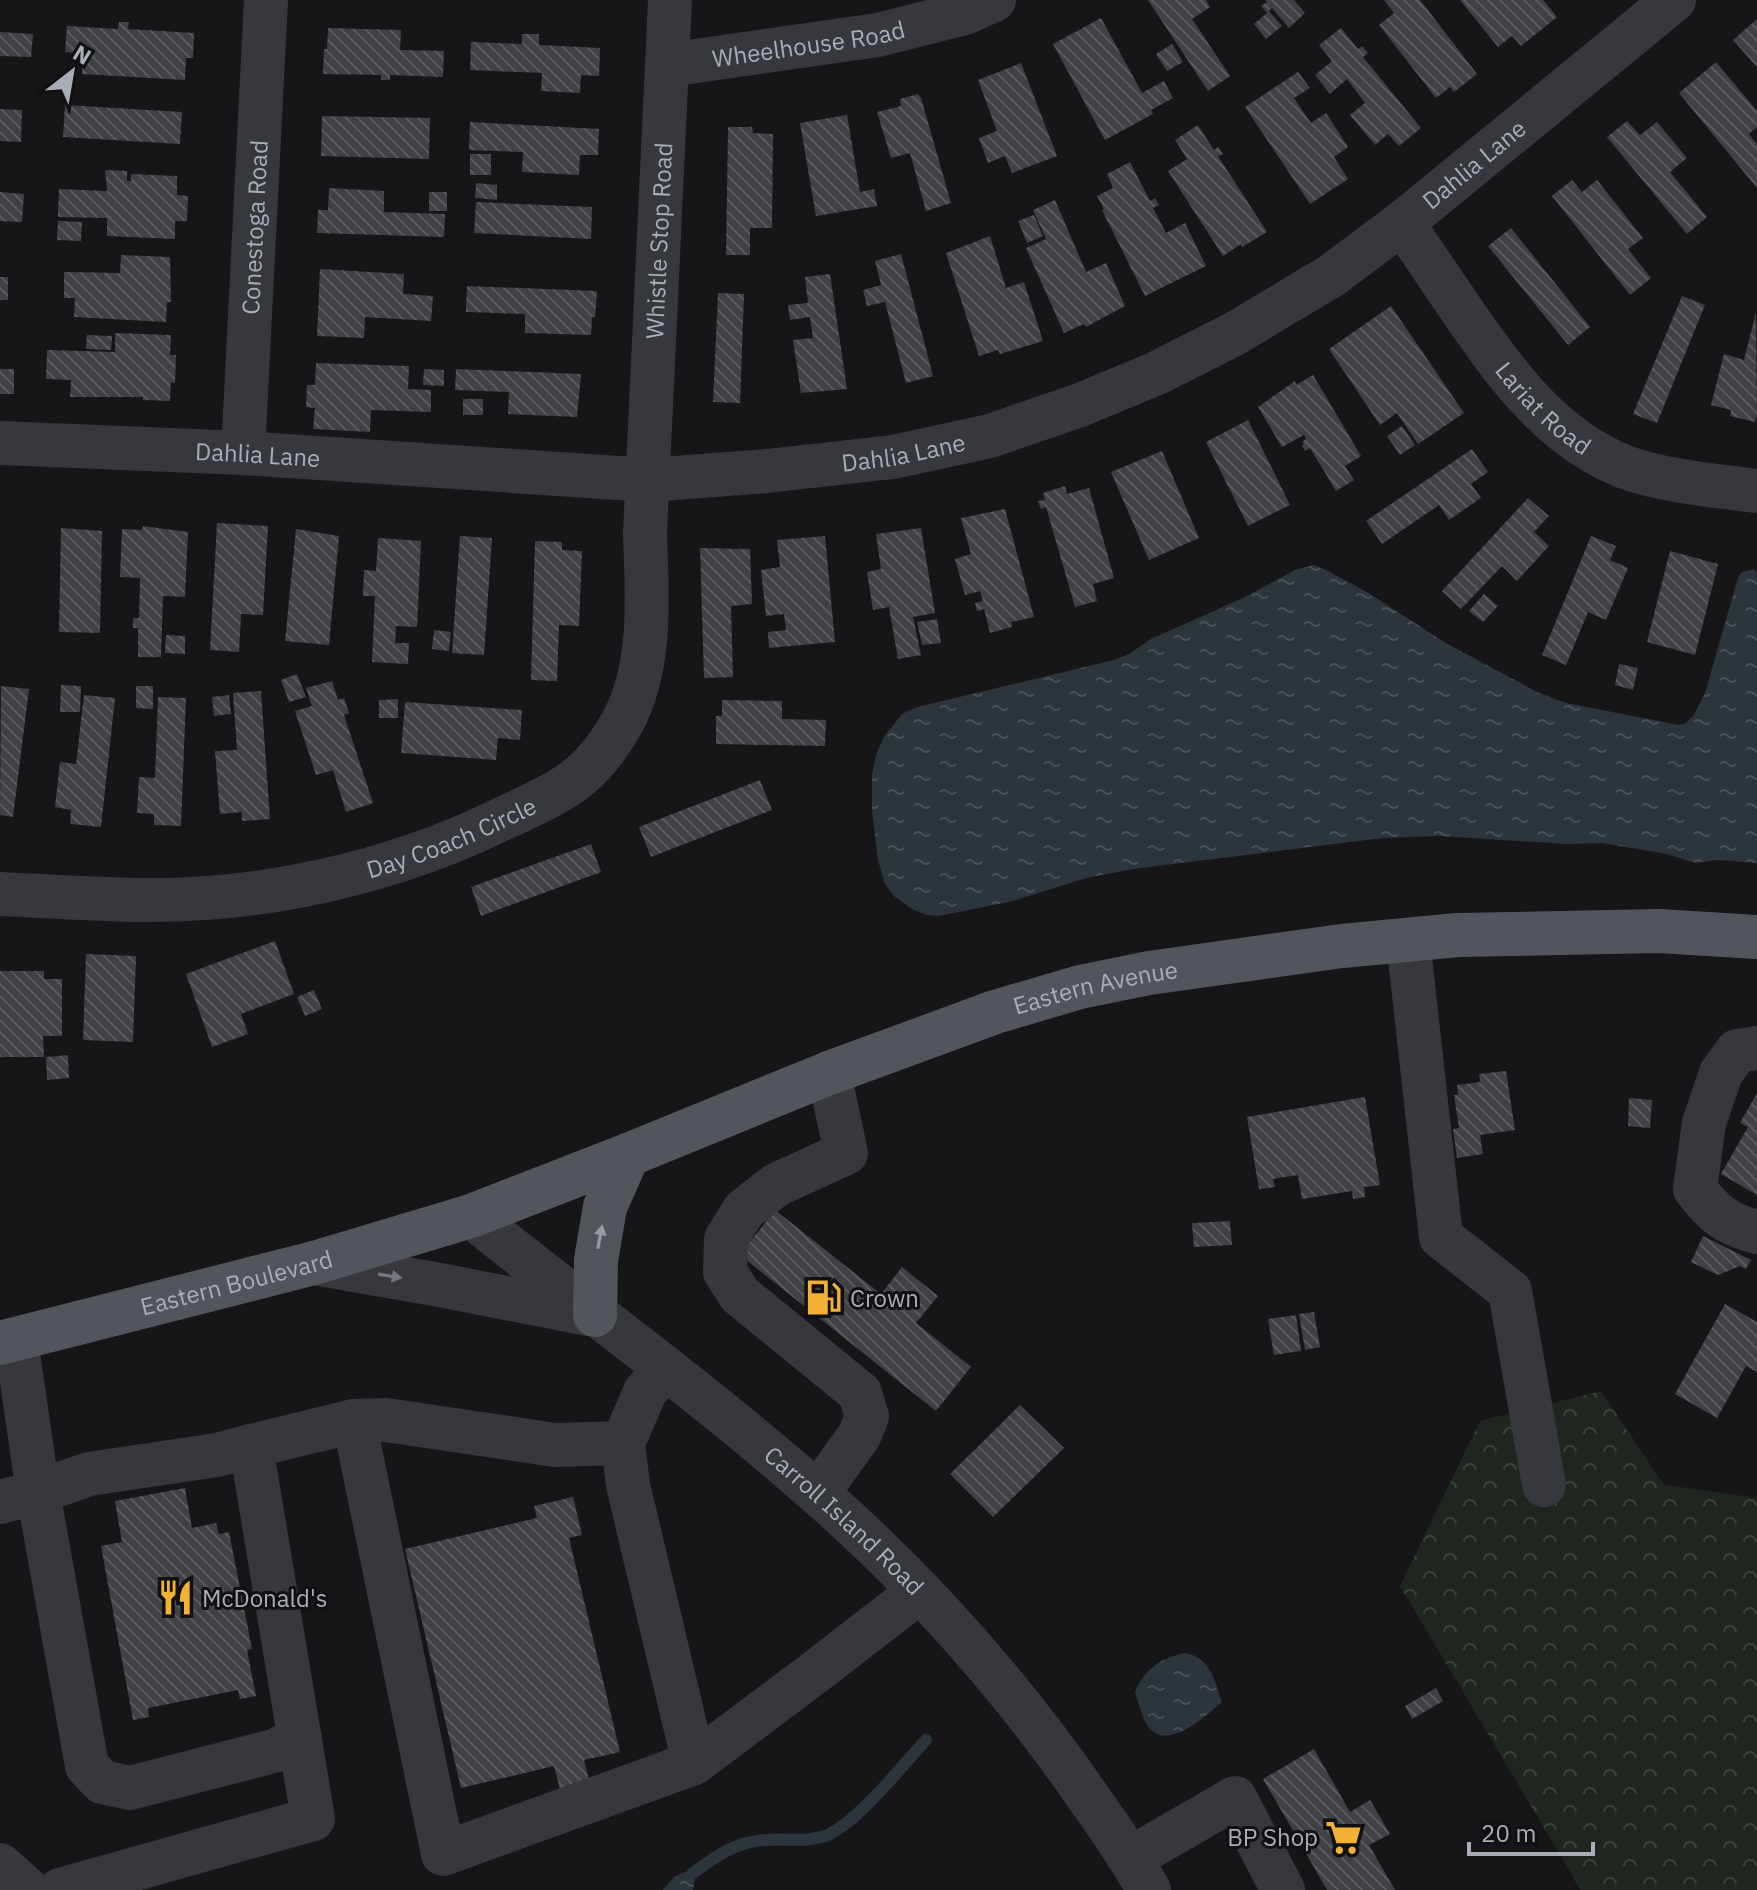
<svg xmlns="http://www.w3.org/2000/svg" width="1757" height="1890" font-family="'IBM Plex Sans',sans-serif">
<style>
.forest{fill:url(#forest-crowns)}
.water{fill:url(#water-ripples)}
.lines{fill:none;stroke-linecap:round;stroke-linejoin:round}
.stream{stroke:#2c353c;stroke-width:12}
.building{fill:url(#building-back-hatch)}
.minor{stroke:#37383d;stroke-width:44}
.major{stroke:#53555c;stroke-width:44}
.oneway{fill:#979ba6}
.oneway2{fill:#757881}
.labels{text-anchor:middle;dominant-baseline:central;stroke-width:6;stroke-linejoin:round;paint-order:stroke}
.street-label{font-size:24px;fill:#a8adb8;stroke:#111113}
.poi-label{font-size:24px;fill:#a8adb8;stroke:#111113;text-anchor:start}
</style>
<defs>
<pattern id="forest-crowns" width="20" height="18" patternUnits="userSpaceOnUse" patternTransform="scale(2)"><rect width="20" height="18" fill="#1e261f"/><path d="M2 6a3 3 0 1 1 6 0M12 15a3 3 0 1 1 6 0" fill="none" stroke="#3c433d"/></pattern>
<pattern id="water-ripples" width="26" height="14" patternUnits="userSpaceOnUse" patternTransform="scale(2)"><rect width="26" height="14" fill="#2c353c"/><path d="M2 4q2-2 4 0t4 0M15 11q2-2 4 0t4 0" fill="none" stroke="#485056"/></pattern>
<pattern id="building-back-hatch" width="6" height="6" patternUnits="userSpaceOnUse" patternTransform="scale(2)"><rect width="6" height="6" fill="#404145"/><path d="M-1 5l2 2M0 0l6 6M5-1l2 2" fill="none" stroke="#595a5e"/></pattern>
</defs>
<rect width="100%" height="100%" fill="#161618"/>
<path class="forest" d="M1601,1391L1664,1485L1757,1498V1890H1581L1400,1586L1480,1421Z"/>
<path class="water" d="M1314,565L1328,571L1367,592L1444,642L1539,693L1566,703L1679,725L1686,723L1694,715L1705,693L1738,578L1742,572L1754,569L1757,573V863L1717,860L1695,863L1667,854L1602,843L1566,844L1440,836L1382,838L1133,869L1086,878L1013,901L939,916L927,915L912,909L894,896L885,884L878,860L872,811V775L876,755L884,737L902,714L917,707L1114,660L1129,654L1151,639L1243,598L1295,570Z
M1186,1653C1211,1658 1215,1682 1222,1702C1207,1715 1170,1750 1150,1729C1143,1721 1139,1703 1135,1693C1143,1669 1163,1657 1186,1653Z
M690,1870L695,1879L693,1890H663L674,1877Z"/>
<g class="lines">
<path class="stream" d="M693,1873C715,1857 735,1842 764,1840C784,1838 805,1843 825,1836C855,1825 903,1765 926,1740"/>
</g>
<path class="building" d="M1148,0H1206L1210,7L1192,19L1230,76L1208,91Z
M1265,0H1294L1305,13L1289,28L1272,8L1269,11L1282,26L1266,39L1254,24L1267,13L1261,6L1267,2Z
M1384,0H1420L1477,74L1454,92L1450,87L1436,98L1379,25L1394,13Z
M1460,0H1543L1557,17L1521,46L1512,36L1498,47Z
M1101,18L1142,93L1164,81L1173,98L1151,110L1153,114L1105,140L1053,44Z
M1757,19V67L1733,40Z
M119,22H129L128,29L194,33L193,58H186L185,80L82,74L83,59H77V53L65,52L67,26L118,29Z
M328,28L401,30L400,50L444,51L443,77L390,75V80H381V75L323,74L324,49H327Z
M1341,28L1358,49L1362,46L1368,53L1363,57L1421,128L1399,146L1388,134L1375,145L1350,115L1365,103L1347,79L1330,94L1315,75L1332,61L1319,45Z
M0,32L33,34L31,57L0,56Z
M522,34H539V45L600,48L599,76L581,75L580,93L541,91L542,73L470,70L471,42L522,44Z
M1172,44L1183,62L1167,71L1156,54Z
M1716,62L1757,111V127L1749,134L1757,144V188L1679,93Z
M1021,63L1057,156L1012,173L1005,156L988,163L979,138L997,131L978,80Z
M1298,72L1310,88L1294,98L1311,123L1326,113L1348,147L1334,157L1348,179L1310,204L1245,107Z
M918,94L921,98L951,203L926,211L910,153L891,158L877,112L898,107L901,105L900,99Z
M65,105L182,112L180,144L63,137Z
M0,109L22,110L21,142L0,141Z
M847,115L860,192L874,189L877,206L816,216L800,123Z
M322,116L430,118L429,159L321,156Z
M1627,121L1640,135L1657,122L1687,158L1670,172L1707,217L1687,234L1607,137Z
M470,122L599,129L598,155H580L579,175L522,172L523,152L469,150Z
M1198,125L1214,150L1218,147L1223,154L1218,156L1267,232L1242,247L1241,244L1223,256L1168,171L1187,159L1175,140Z
M728,127H752L753,133L773,134L772,228H750V255H726Z
M470,154H491V175H470Z
M1130,162L1150,201L1155,198L1159,205L1153,208L1166,233L1185,223L1206,266L1145,296L1102,210L1104,209L1097,196L1113,188L1107,174Z
M105,170L127,171V181H131V174L177,176V195L188,196L187,221H175V239L107,236V218L58,217L59,189L107,191Z
M1572,180L1582,192L1597,180L1643,238L1628,249L1651,278L1630,295L1552,196Z
M476,183L497,185V200L475,198Z
M329,188L384,191V212L445,214L444,237L317,233L318,210H328Z
M0,192L24,194L22,222L0,221Z
M429,192H447V211H429Z
M1055,200L1086,272L1106,263L1125,306L1086,327L1084,324L1064,333L1026,248L1046,239L1033,210Z
M476,202L592,207L591,239L474,233Z
M1034,215L1043,236L1027,243L1018,221Z
M58,221L82,222L81,241L57,240Z
M1511,228L1590,327L1568,345L1488,246Z
M990,236L1006,288L1024,282L1043,341L1000,354L998,350L979,356L946,253Z
M901,254L933,376L906,383L885,302L867,306L863,290L881,285L875,261Z
M121,255L170,257L171,302H167L166,322L74,317L75,298H64V272L120,273Z
M320,269L404,274L403,294L433,296L431,321L365,317L364,338L317,336Z
M830,274L847,389L801,393L793,340L813,338L810,317L790,320L788,305L808,303L805,277Z
M0,277H8V300H0Z
M467,286L597,291L595,317H592L591,335L525,333V314L466,312Z
M718,293L744,294L740,403L713,402Z
M1682,296L1705,305L1657,423L1633,414Z
M1391,306L1464,413L1418,444L1397,413L1380,425L1329,349Z
M1756,312L1757,415L1755,422L1730,416L1731,410L1711,405L1724,354L1744,360Z
M115,333L171,335L170,355H176L175,383L171,382L170,401L143,400V397H70L71,380L46,379L47,350L115,352Z
M87,335L112,336L111,350L86,349Z
M316,363L409,366L408,389L431,390V412L371,410L370,432L313,429L315,408L306,407L307,385H315Z
M0,369H14V394H0Z
M424,369L444,370V386L423,385Z
M456,369L581,374L577,417L508,414L509,392L455,390Z
M1313,375L1361,456L1345,466L1354,480L1336,491L1310,448L1305,451L1302,446L1304,444L1302,442L1306,439L1304,435L1282,447L1258,407L1295,381L1296,385Z
M463,399H483V415H463Z
M1248,420L1290,505L1248,526L1206,442Z
M1402,426L1415,445L1400,455L1387,436Z
M1472,449L1488,472L1471,484L1481,498L1449,520L1439,505L1382,544L1366,521Z
M1162,451L1199,538L1149,560L1111,472Z
M1065,486L1067,494L1089,488L1114,578L1093,584L1097,601L1075,607L1046,507L1041,509L1038,501L1045,500L1043,493Z
M1528,498L1549,516L1534,532L1549,546L1517,581L1502,566L1461,609L1442,591Z
M1005,509L1034,617L1011,622L1012,627L990,633L984,609L977,611L975,603L983,601L980,591L965,595L955,559L971,554L961,518Z
M217,523L268,526L263,615L241,614L239,652L210,650Z
M143,526L188,532L185,597L163,596L161,657H138V628H133V618H139L140,578L120,577L122,529L142,530Z
M61,528L102,531L100,633L59,632Z
M921,528L935,613L913,617L921,655L898,659L889,607L873,610L867,572L881,569L876,534Z
M296,529L339,536L329,645L285,641Z
M460,536L492,538L484,655L452,653Z
M825,536L835,642L769,648L768,632L786,630L784,614L766,616L761,570L780,567L777,540Z
M1591,536L1616,546L1610,560L1628,568L1606,620L1588,612L1566,665L1542,655Z
M378,538L421,541L417,627L396,626L395,643H409L408,664L372,662L375,596H363L364,570L376,571Z
M535,541L562,542V550L582,551L579,626L559,625L557,681L531,680Z
M700,548L750,549L752,604L731,606L733,677L704,678Z
M1670,551L1718,564L1695,655L1647,642Z
M1484,594L1498,606L1483,622L1469,611Z
M937,619L941,643L922,645L917,622Z
M434,630L451,632L449,651L432,649Z
M166,635L185,636V654L165,653Z
M1619,664L1638,668L1633,690L1615,685Z
M297,674L306,697L289,702L281,680Z
M332,681L338,700L344,698L349,713L344,715L373,803L346,812L333,770L316,775L295,711L312,706L306,688Z
M61,685L81,686L80,712H60Z
M1,686L29,689L13,817L0,815Z
M136,686H153V709L136,708Z
M261,691L270,819L242,821V812L220,814L215,751L237,750L233,693Z
M84,695L115,698L101,827L70,824L71,810L55,807L60,762L76,764Z
M229,695L231,714L214,716L212,697Z
M158,697L186,698L181,826L154,825V814L137,813L139,777L155,778Z
M398,699V718H379V700Z
M722,700L782,701V719L826,720L825,746L716,744V716H722Z
M405,702L522,710L520,740L498,738L496,760L401,753Z
M760,780L772,810L651,857L639,827Z
M591,844L601,872L481,916L471,887Z
M275,941L294,994L241,1014L248,1034L212,1047L186,974Z
M86,954L136,956L133,1042L83,1040Z
M0,971H44V979H62V1036H43L44,1057H0Z
M314,990L322,1009L305,1016L297,997Z
M68,1055L69,1078L47,1080L46,1057Z
M1506,1071L1515,1130L1480,1135L1483,1154L1457,1158L1453,1129L1459,1128L1454,1095H1458L1457,1085L1480,1082L1479,1074Z
M1757,1093V1195L1721,1174L1748,1127L1740,1123Z
M1365,1097L1380,1185L1364,1187L1365,1197L1353,1199L1352,1191L1302,1199L1298,1175L1273,1179L1275,1187L1259,1189L1247,1117Z
M1629,1098L1652,1100L1650,1128L1628,1126Z
M775,1210L881,1294L902,1267L938,1296L916,1323L971,1367L936,1411L740,1255Z
M1230,1221L1232,1245L1194,1247L1192,1223Z
M1703,1236L1751,1260L1746,1269L1740,1266L1718,1275L1691,1262Z
M1725,1304L1757,1322V1372L1746,1366L1717,1418L1675,1394Z
M1314,1312L1320,1347L1305,1350L1299,1314Z
M1296,1315L1301,1351L1274,1355L1268,1319Z
M1020,1405L1064,1448L993,1517L950,1474Z
M185,1488L192,1528L216,1523L219,1534L229,1532L252,1649L247,1650L256,1696L240,1699L238,1690L148,1708L149,1717L133,1720L101,1546L122,1542L115,1501Z
M573,1497L582,1535L569,1538L620,1752L584,1760L593,1795L563,1802L554,1766L461,1788L405,1549L537,1518L534,1506Z
M1436,1688L1443,1701L1412,1719L1405,1706Z
M1314,1749L1350,1812L1370,1800L1390,1834L1369,1845L1395,1890H1327L1299,1841L1263,1779Z"/>
<g class="lines">
<g class="minor">
<path id="s1" d="M668,65L878,35L965,13L994,0"/>
<path id="s2" d="M1402,223C1422,251 1441,280 1461,309C1504,372 1551,438 1625,467C1662,481 1717,486 1757,491"/>
<path id="s3" d="M0,443L243,453L649,480L767,471L893,457L990,436L1080,405L1157,373L1234,334L1331,276L1402,223L1674,0"/>
<path id="s4" d="M243,453L266,0"/>
<path id="s5" d="M0,894C46,896 93,899 139,900C261,902 392,873 502,819C526,808 562,792 581,775C598,761 611,742 622,723C653,666 647,595 645,533L670,0"/>
<path d="M1408,940L1441,1237L1510,1291L1544,1485"/>
<path d="M1757,1048L1737,1051L1721,1073L1704,1123L1695,1189C1714,1214 1726,1224 1757,1232"/>
<path id="s6" d="M471,1216C585,1308 705,1394 816,1492C918,1581 1009,1683 1086,1794C1108,1825 1130,1857 1149,1890"/>
<path d="M314,1263L440,1285L588,1314"/>
<path d="M665,1368L645,1392L623,1443L628,1485L694,1763"/>
<path d="M354,1421L443,1854L694,1763L814,1673L920,1591"/>
<path d="M251,1446L354,1421L386,1420L555,1445L623,1443"/>
<path d="M818,1493L859,1436L867,1417L860,1393L740,1295L725,1272L726,1239L744,1210L776,1185L846,1153L829,1073"/>
<path d="M0,1502L38,1492L16,1340"/>
<path d="M1131,1858L1235,1798L1283,1890"/>
<path d="M0,1865L28,1890"/>
<path d="M60,1890L313,1819L251,1446L217,1455L89,1474L38,1492L87,1766L102,1782L130,1788L277,1750L300,1737"/>
</g>
<g class="major">
<path d="M595,1315L596,1260L605,1207L628,1155"/>
<path id="s7" d="M0,1343L314,1263L471,1216L628,1155L829,1073L995,1012L1080,987L1149,973L1342,946L1458,935L1659,931L1757,937"/>
</g>
</g>
<defs><path id="oneway-solid" d="M-6-.8H1V-3.2L6.5 0L1 3.2V.8H-6Z" transform="scale(2)"/></defs>
<use class="oneway" href="#oneway-solid" transform="translate(600 1237) rotate(-79)"/>
<use class="oneway2" href="#oneway-solid" transform="translate(390 1276) rotate(9)"/>
<defs>
<symbol id="fuel-bare" viewBox="-9 -9 18 18"><path d="M-5.5-6h7V0h2V4h1.3V-2.5L3-4.5l.8-.8L6-3V5H2.5V1h-1V6h-7ZM-4.2-4.7v3.2H.2V-4.7Z" fill="#f2b134" stroke="#111113" stroke-width="2.5" paint-order="stroke"/></symbol>
<symbol id="restaurant-bare" viewBox="-9 -9 18 18"><path d="M-5-6h1v4h1v-4h1v4h1v-4h1v5L-1.5 .5V6h-2V.5L-5-1ZM5-6V6H3V1.5H1.5Q1.5-4 5-6Z" fill="#f2b134" stroke="#111113" stroke-width="2.5" paint-order="stroke"/></symbol>
<symbol id="supermarket-bare" viewBox="-9 -9 18 18"><path d="M-6-5.5h2.5l.6 2H6L4.5 2H-2.5L-4.4-4H-6ZM-1.5 3.2a1.3 1.3 0 1 0 .1 0ZM3 3.2a1.3 1.3 0 1 0 .1 0Z" fill="#f2b134" stroke="#111113" stroke-width="2.5" paint-order="stroke"/></symbol>
</defs>
<g fill-rule="evenodd">
<use href="#fuel-bare" x="798" y="1272" width="51" height="51"/>
<use href="#restaurant-bare" x="150" y="1572" width="51" height="51"/>
<use href="#supermarket-bare" x="1318" y="1812" width="51" height="51"/>
</g>
<g class="labels">
<g class="street-label">
<text stroke="none"><textPath href="#s1" startOffset="142">Wheelhouse Road</textPath></text>
<text stroke="none"><textPath href="#s3" startOffset="1554">Dahlia Lane</textPath></text>
<text stroke="none"><textPath href="#s4" startOffset="226">Conestoga Road</textPath></text>
<text stroke="none"><textPath href="#s5" startOffset="1158">Whistle Stop Road</textPath></text>
<text stroke="none"><textPath href="#s2" startOffset="234">Lariat Road</textPath></text>
<text stroke="none"><textPath href="#s3" startOffset="906">Dahlia Lane</textPath></text>
<text stroke="none"><textPath href="#s3" startOffset="258">Dahlia Lane</textPath></text>
<text stroke="none"><textPath href="#s5" startOffset="460">Day Coach Circle</textPath></text>
<text stroke="none"><textPath href="#s7" startOffset="1154">Eastern Avenue</textPath></text>
<text stroke="none"><textPath href="#s7" startOffset="244">Eastern Boulevard</textPath></text>
<text stroke="none"><textPath href="#s6" startOffset="482">Carroll Island Road</textPath></text>
</g>
<g class="poi-label">
<text x="850" y="1298">Crown</text>
<text x="202" y="1598">McDonald's</text>
<text x="1318" y="1837" text-anchor="end">BP Shop</text>
</g>
</g>
<g transform="translate(72 72) rotate(31)" stroke="#111113" stroke-width="6" paint-order="stroke">
<path d="M0-6L14 30L0 20L-14 30Z" fill="#a8adb8"/>
<text y="-12" font-size="22" font-weight="bold" text-anchor="middle" fill="#a8adb8">N</text>
</g>
<path d="M1469 1842v12h124v-12" fill="none" stroke="#a8adb8" stroke-width="4"/>
<text x="1481" y="1842" font-size="24" fill="#a8adb8" stroke="#111113" stroke-width="6" paint-order="stroke">20 m</text>
</svg>
